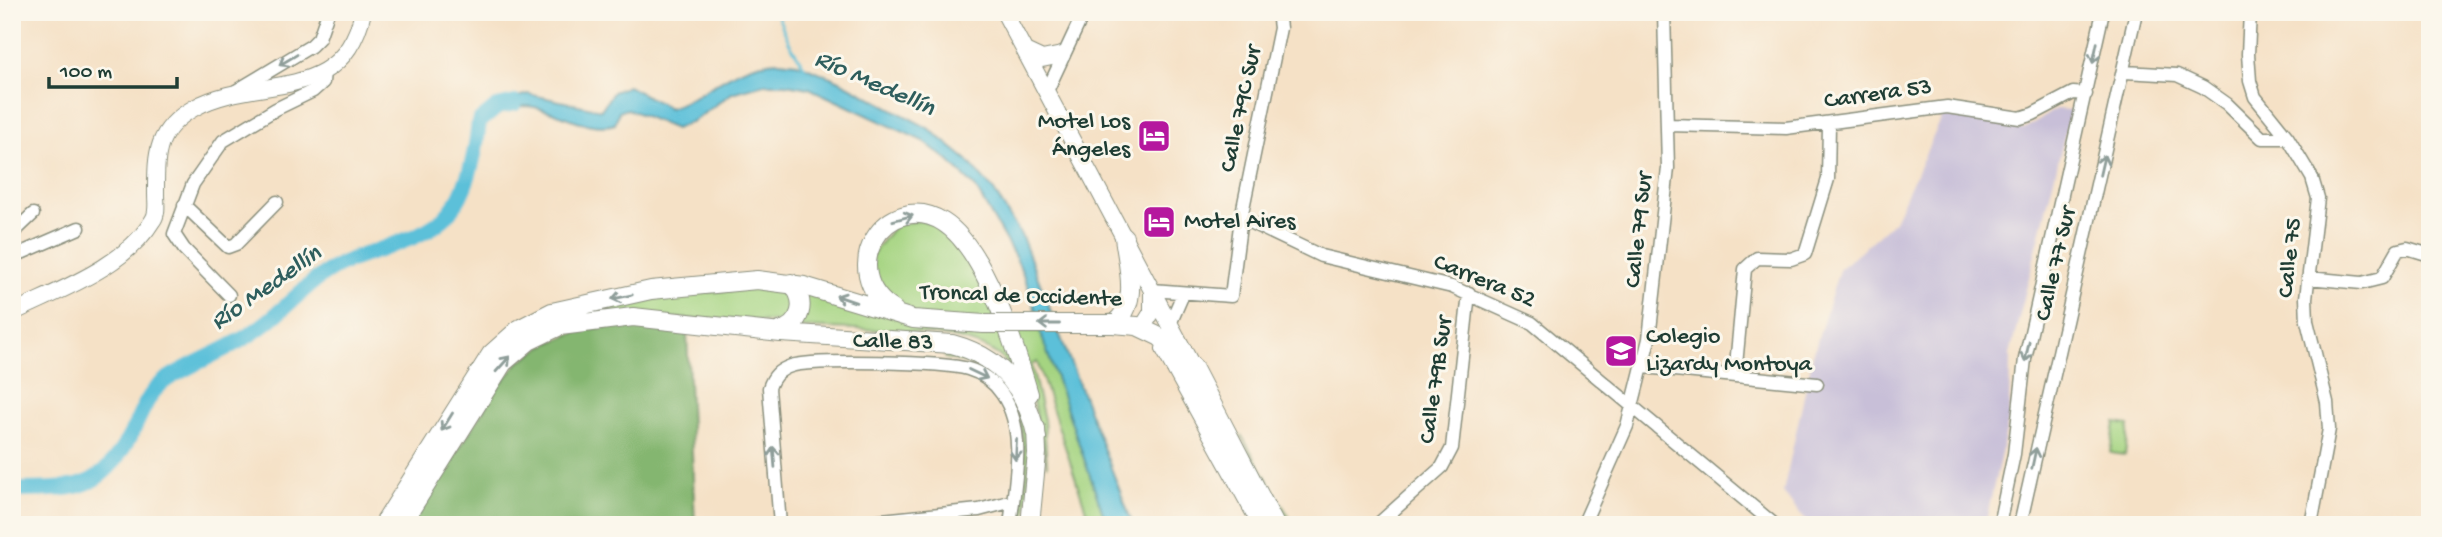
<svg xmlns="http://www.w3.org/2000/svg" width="2442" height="537" font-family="'Gochi Hand',sans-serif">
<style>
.industrial{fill:#c8bfd8}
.green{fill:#a5d481;stroke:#62885a;stroke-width:2}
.forest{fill:#84b66f;stroke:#527a52;stroke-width:2}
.water{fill:#5bc0d9;stroke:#3d7e86;stroke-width:2}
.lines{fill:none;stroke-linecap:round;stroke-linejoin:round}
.stream{stroke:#5bc0d9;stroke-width:2.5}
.river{stroke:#5bc0d9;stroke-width:16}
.minor-casing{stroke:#8a8f7d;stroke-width:15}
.major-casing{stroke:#8a8f7d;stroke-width:18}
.highway-casing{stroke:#8a8f7d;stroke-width:20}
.minor{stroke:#fff;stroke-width:12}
.major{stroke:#fff;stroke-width:16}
.highway{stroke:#fff;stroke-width:18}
.highway-bridge-casing{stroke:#8a8f7d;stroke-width:20;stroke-linecap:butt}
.highway-bridge{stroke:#fff;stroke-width:18}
.oneway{stroke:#8f9e9a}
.labels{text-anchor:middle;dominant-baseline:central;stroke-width:6;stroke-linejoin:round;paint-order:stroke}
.street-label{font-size:24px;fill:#1f3d34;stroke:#fbf7ec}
.poi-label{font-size:24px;fill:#1f3d34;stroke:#fbf7ec;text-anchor:start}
.water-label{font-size:26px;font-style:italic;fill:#2e5e5d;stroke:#fbf7ec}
</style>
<rect width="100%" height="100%" fill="#fbf7ec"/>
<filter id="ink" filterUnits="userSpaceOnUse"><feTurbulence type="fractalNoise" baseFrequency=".0143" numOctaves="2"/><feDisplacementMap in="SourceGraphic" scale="14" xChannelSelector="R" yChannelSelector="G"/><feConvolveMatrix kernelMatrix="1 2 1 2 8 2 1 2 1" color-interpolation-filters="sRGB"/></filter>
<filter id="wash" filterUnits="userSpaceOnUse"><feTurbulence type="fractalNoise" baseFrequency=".00686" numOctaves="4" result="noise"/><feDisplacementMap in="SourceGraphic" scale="28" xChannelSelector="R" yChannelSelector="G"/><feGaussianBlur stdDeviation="1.57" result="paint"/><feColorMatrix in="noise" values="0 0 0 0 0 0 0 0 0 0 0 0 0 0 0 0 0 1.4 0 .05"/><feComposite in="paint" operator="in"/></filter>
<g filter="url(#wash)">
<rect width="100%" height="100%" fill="#f5e1c6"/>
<path class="industrial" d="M2056,109L2071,110L2010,354L2009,418L1985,525H1809L1783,492L1813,355L1839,270L1895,220L1943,115L2024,129Z"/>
<path class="green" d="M923,220C929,223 938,224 943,228C978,257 1003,339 1018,381C1013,374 1009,365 1003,359C966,325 848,330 797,327L803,290L912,312C880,297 879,290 870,257L895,225Z
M763,287L791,293L794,312L784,322L575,315L574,311L673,295Z
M1013,331H1040L1107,525H1091L1037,362L1031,364L1044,420L1047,467L1036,413Z
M944,352C1042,368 1032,448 1025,525H1018C1028,453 1036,373 945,358Z
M2115,423L2129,425L2125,455L2111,453Z
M1241,435L1294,525H1287Z"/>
<path class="forest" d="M615,325H666L687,333L695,525H411L498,387L518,363L543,346L578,331Z"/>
<path class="water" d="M779,61L797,63L840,81L928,128L967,160L994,191L1022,237L1133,525H1107L1040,331L1032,296L1018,262L975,187L948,160L923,141L809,88L786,84H764L732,93L695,120L675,129L628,109L619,111L615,124C586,133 555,107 525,106C517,106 505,112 498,114L496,103L528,94L601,110L613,92L628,86L669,108C709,95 732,63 779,61Z"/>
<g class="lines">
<path class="stream" d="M776,12L789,42L805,68"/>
<path class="river" d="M12,490C82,489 103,492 136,424C145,405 150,390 169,378C201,358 235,348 266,323C293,302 313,276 346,262C376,249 429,238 450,212C469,188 476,151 479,122L497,107L515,103"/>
</g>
</g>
<g filter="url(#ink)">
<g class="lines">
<defs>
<path id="minor" d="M2250,12L2248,54L2250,81L2255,97L2288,138L2312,178L2318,198L2306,298L2307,321L2327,402L2329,429L2311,525
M2125,72L2177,75L2203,87L2227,104L2262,138H2288
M236,91L311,46L319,38L328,12
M1047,91L1084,12
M1668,125L1786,128L1947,107L2020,118L2033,114L2073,93L2086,94
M184,205L228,247L236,244L277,202
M1241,218L1321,256L1452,287L1532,323L1775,525
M12,234L33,214
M12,257L79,228
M2308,278L2362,283L2382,278L2398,250L2407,248L2430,255
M1152,290L1231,296L1241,218L1280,28L1278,12
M229,295L184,249L174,234L193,184L223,141L276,109L313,91L323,82L324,71
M1170,324L1183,294
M1644,367L1817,384
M1735,376L1745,269L1757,258L1791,259L1805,254L1828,179L1829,125
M780,525L769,388C773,376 779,370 791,366C812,359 945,362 968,369C982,373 993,381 1002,394C1027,430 1015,483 1010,525
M833,525L979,510L1013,501
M1377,525L1442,467L1452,448L1469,293
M1583,525L1627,426L1649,339L1668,168L1664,12
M1999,525L2014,454L2025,359L2103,12
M2020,525L2136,12"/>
<path id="major" d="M1004,12L1190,362
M1027,52L1042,59L1062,55
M12,313C59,290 125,267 153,220C158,213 156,203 156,194C156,155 155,130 194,108C256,73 342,107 363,12
M1142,328L1152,312V293"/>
<path id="highway" d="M894,310C833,272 887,187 943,222C985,248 1015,347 1029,394
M1113,324L1137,326L1160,337L1193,367L1275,525
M1113,324C1141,306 1127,264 1124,237
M777,332C802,326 808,301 791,283
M1165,349L1258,518
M383,525L491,354L519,329L552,312L651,290L757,280L804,286L913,319L984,324
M401,525L503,363L529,341L560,326L633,317L781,333L952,344C1001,357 1027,390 1037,438
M1030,525L1037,453L1036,428"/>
</defs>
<use href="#minor" class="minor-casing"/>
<use href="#major" class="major-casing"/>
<use href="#highway" class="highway-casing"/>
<use href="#minor" class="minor"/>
<use href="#major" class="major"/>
<use href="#highway" class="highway"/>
<defs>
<path id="highway-bridge" d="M984,324H1113"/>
</defs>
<use href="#highway-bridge" class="highway-bridge-casing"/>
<use href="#highway-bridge" class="highway-bridge"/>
</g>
<defs><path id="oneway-shaft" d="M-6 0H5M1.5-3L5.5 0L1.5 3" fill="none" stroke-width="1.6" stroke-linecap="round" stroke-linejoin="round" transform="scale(1.75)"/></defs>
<g class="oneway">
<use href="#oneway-shaft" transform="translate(2095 53) rotate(102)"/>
<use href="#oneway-shaft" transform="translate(288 60) rotate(149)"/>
<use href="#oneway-shaft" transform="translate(2102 165) rotate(-77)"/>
<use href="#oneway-shaft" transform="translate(903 218) rotate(-15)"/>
<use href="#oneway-shaft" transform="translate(622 297) rotate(168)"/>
<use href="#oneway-shaft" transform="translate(846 299) rotate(-161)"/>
<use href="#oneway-shaft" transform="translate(1049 324) rotate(180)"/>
<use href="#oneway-shaft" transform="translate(2027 352) rotate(102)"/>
<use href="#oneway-shaft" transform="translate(503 364) rotate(-48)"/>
<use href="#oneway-shaft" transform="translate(978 374) rotate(26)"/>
<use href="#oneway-shaft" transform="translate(447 422) rotate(122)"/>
<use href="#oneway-shaft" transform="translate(1016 450) rotate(93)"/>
<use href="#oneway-shaft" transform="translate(774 457) rotate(-95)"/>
<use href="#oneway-shaft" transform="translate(2034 458) rotate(-78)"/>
</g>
</g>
<defs>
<symbol id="hotel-square" viewBox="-11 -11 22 22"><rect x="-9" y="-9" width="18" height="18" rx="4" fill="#b5179e" stroke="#fbf7ec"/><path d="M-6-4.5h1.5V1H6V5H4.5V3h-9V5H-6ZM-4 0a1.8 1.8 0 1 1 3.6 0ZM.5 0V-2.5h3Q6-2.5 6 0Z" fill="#fff"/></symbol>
<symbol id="school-square" viewBox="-11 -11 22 22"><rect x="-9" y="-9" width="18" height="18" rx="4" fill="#b5179e" stroke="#fbf7ec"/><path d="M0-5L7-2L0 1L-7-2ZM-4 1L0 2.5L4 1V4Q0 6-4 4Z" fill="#fff"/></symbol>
</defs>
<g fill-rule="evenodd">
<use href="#hotel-square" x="1135" y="117" width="38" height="38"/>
<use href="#hotel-square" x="1140" y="203" width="38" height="38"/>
<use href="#school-square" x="1602" y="332" width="38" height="38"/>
</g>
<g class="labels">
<g class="street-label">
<text transform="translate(1878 95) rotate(-8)">Carrera 53</text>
<text transform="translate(1242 109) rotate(-78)">Calle 79C Sur</text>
<text transform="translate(1640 230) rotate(-84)">Calle 79 Sur</text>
<text transform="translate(2291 258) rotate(-84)">Calle 75</text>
<text transform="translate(2057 264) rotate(-77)">Calle 77 Sur</text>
<text transform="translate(1484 282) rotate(22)">Carrera 52</text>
<text transform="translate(1021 297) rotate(2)">Troncal de Occidente</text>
<text transform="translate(893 343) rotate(1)">Calle 83</text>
<text transform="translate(1437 380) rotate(-82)">Calle 79B Sur</text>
</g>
<g class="poi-label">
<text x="1130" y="122" text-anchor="end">Motel Los<tspan x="1130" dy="28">Ángeles</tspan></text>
<text x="1184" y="222">Motel Aires</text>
<text x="1646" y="337">Colegio<tspan x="1646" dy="28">Lizardy Montoya</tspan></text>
</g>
<g class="water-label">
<text transform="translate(874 85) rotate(24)">Río Medellín</text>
<text transform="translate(267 289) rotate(-35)">Río Medellín</text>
</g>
</g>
<rect width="2442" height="537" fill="none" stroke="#fbf7ec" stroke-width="42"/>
<path d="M49 77v10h128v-10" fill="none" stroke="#1f3d34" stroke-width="3.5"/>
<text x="60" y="77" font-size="21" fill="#1f3d34" stroke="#fbf7ec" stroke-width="5" paint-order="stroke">100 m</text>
</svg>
